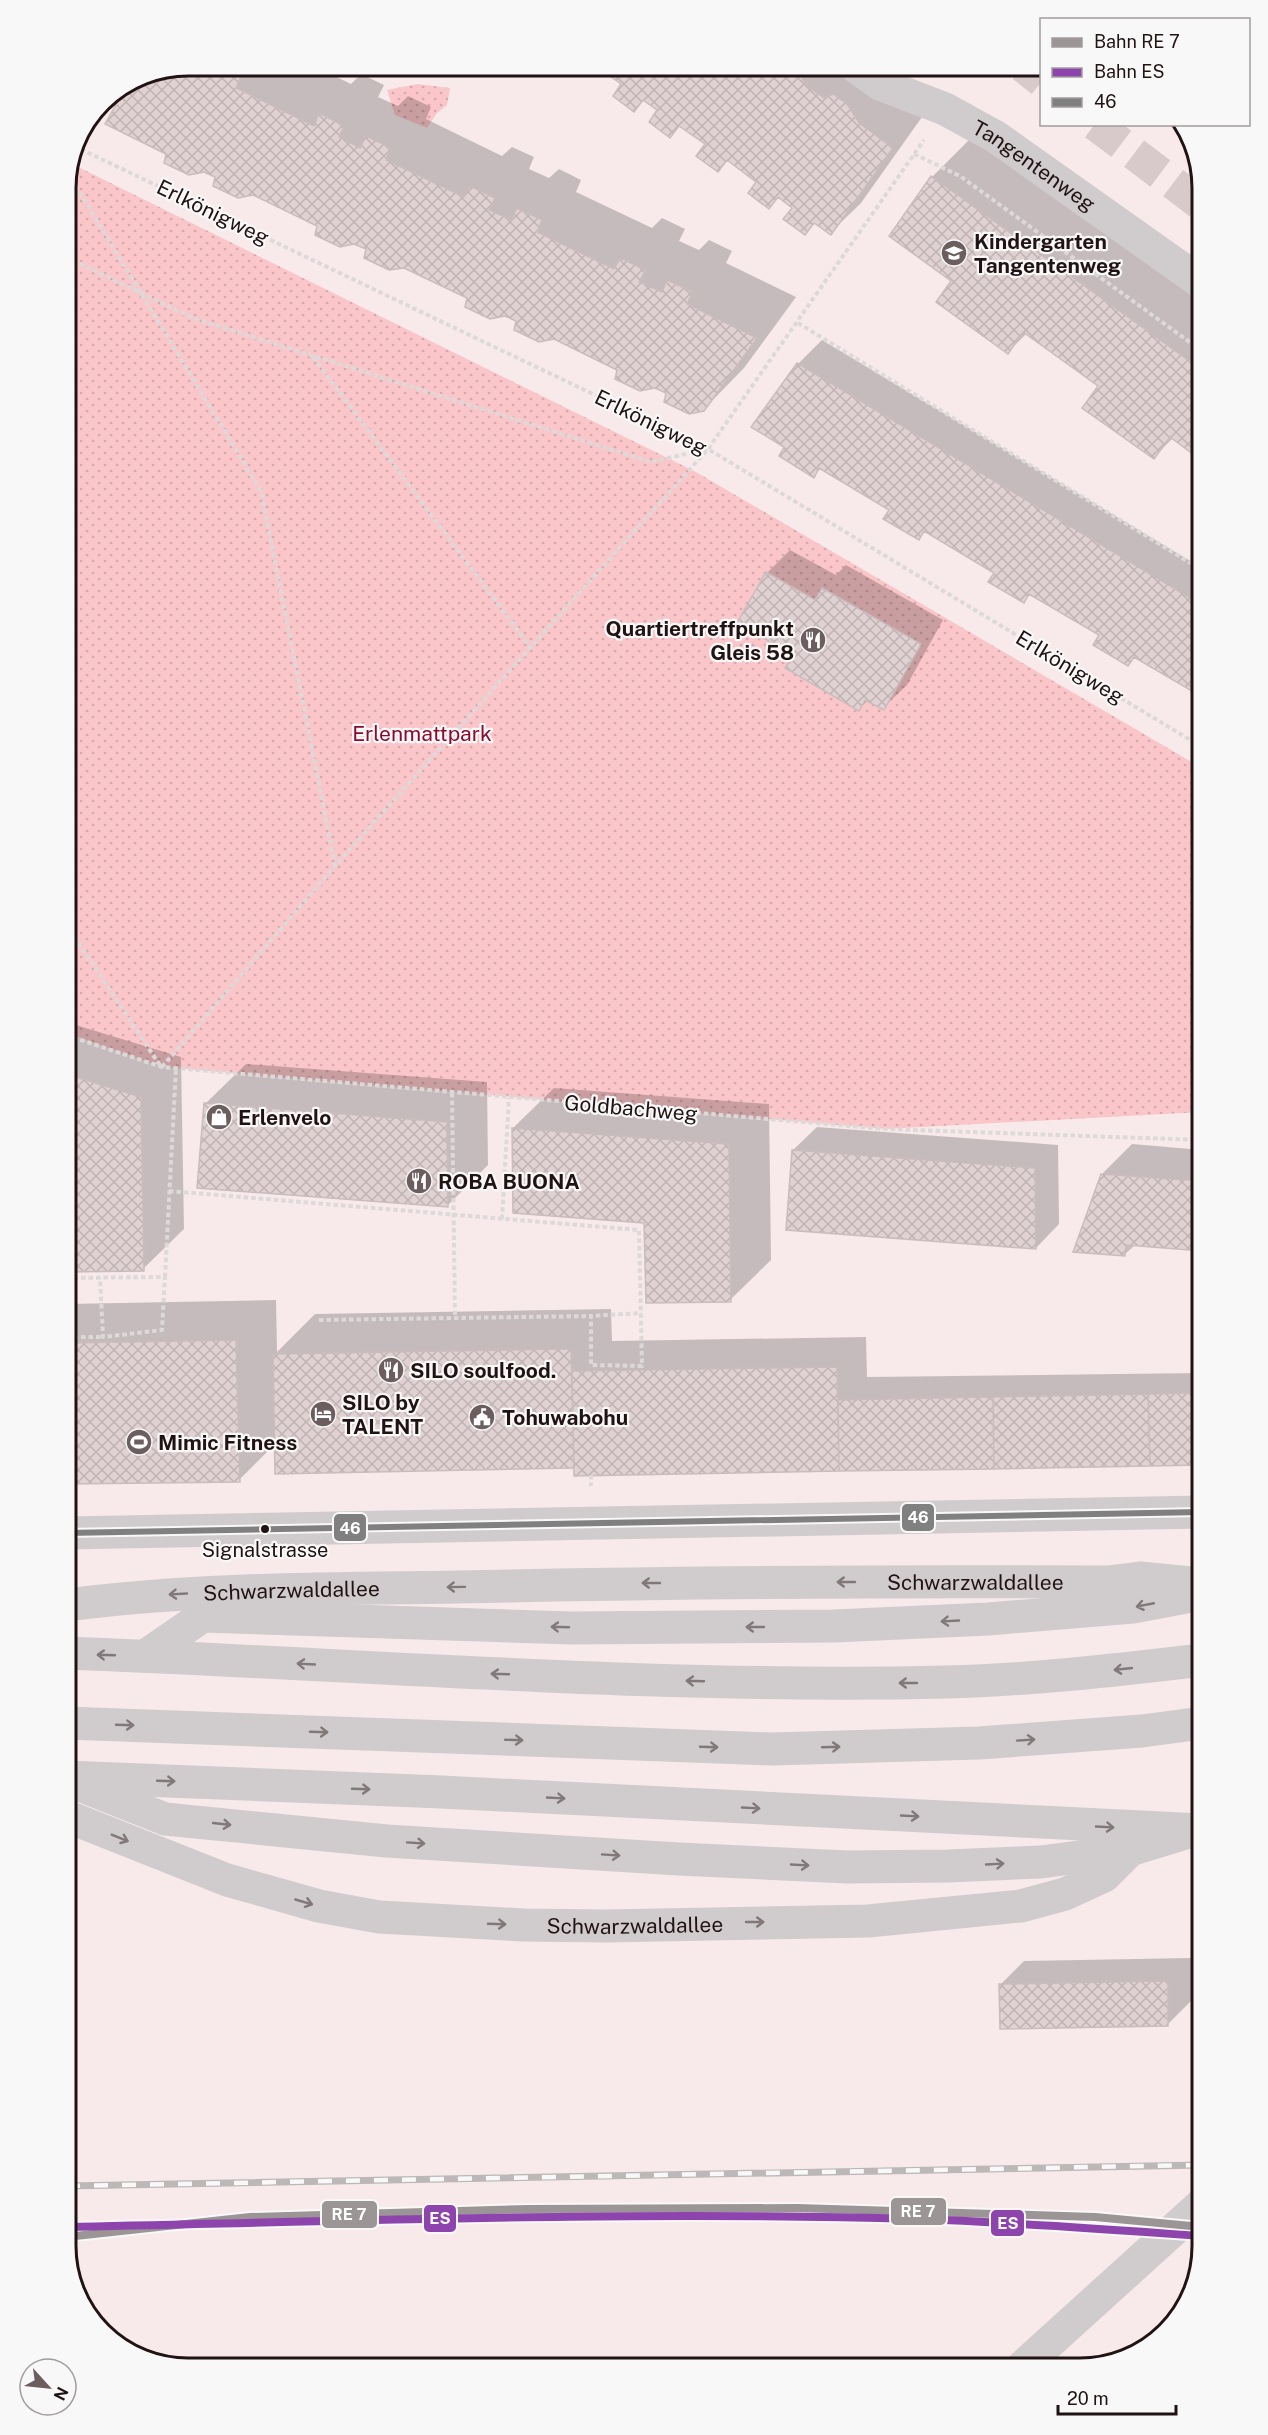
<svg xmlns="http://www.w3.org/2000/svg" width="1268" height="2435" font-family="'Public Sans',sans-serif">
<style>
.park{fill:url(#park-dots)}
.shadow{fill:#0003}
.building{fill:url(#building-cross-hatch);stroke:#cabcbd;stroke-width:1.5}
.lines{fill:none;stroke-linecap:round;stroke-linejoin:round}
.highway-tunnel{stroke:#d8cacb;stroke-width:33;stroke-dasharray:33 16;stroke-linecap:butt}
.path{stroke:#ddd9d9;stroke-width:4;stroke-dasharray:4.5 3;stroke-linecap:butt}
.minor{stroke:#d0cbcc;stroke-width:33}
.major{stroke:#d0cbcc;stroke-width:33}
.highway{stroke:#d0cbcc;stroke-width:33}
.rail-casing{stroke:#bcb8b8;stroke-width:7}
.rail{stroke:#f8f8f8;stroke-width:4.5;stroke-dasharray:14;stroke-linecap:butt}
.bus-1-casing{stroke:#f8f8f8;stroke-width:10}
.bus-1{stroke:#808080;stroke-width:6}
.rail-1-casing{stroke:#f8f8f8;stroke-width:12}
.rail-2-casing{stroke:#f8f8f8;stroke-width:12}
.rail-1{stroke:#9b9595;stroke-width:8}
.rail-2{stroke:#8e44ad;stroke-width:8}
.oneway{stroke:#817879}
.bus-dot{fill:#211314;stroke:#f8f8f8;stroke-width:2}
.labels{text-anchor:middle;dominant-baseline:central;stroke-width:4.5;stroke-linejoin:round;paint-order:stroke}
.bus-label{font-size:20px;fill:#211314;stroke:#f8f8f8}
.street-label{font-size:21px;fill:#211314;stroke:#f8f8f8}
.poi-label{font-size:21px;font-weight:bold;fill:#211314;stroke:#f8f8f8;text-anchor:start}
.park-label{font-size:21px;fill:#8c0a2f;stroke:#f8f8f8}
.rim{fill:none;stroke:#211314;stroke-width:3}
.line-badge{stroke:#f8f8f8;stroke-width:2}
.badge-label{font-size:16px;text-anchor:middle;font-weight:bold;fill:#fff}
</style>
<defs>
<pattern id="park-dots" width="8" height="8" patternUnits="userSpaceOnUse" patternTransform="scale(1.5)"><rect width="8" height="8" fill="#fac6c9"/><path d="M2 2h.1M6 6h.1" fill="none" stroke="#d6a9ac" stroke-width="1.8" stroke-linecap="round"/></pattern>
<pattern id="building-cross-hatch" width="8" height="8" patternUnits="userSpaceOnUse" patternTransform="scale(1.5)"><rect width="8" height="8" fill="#e0d1d2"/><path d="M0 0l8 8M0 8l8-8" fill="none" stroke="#c0b3b3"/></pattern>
</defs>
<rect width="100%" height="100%" fill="#f8eaeb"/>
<path class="park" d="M417,84L450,88L447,105L437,113L427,128L395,115L387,90Z
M70,163L696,472L1202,768V1112L885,1129L162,1067L66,1033V180Z"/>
<path class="shadow" d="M188,66H314L351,84L361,74L384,85L378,97L398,106L408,96L431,107L426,119L502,156L512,147L534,157L529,169L549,178L559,169L581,180L576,192L652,228L662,218L685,229L679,241L699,250L709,240L732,251L726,263L796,297L744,368L703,410L107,124L130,83L142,75Z
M573,66H588L582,72Z
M598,66H852L922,117L861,203L830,233L816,222L805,233L794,207L780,196L769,207L759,181L728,159L717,170L707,144L681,125L670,136L659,110L645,99L634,110L623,84Z
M982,127L1202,285V459L1173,438L1154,457L1100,385L1027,333L1008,352L954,280L891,235L932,177Z
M822,340L1202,568V696L1136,656L1128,664L1101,635L1031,593L1023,601L996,572L926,531L919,538L891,510L821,468L814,476L786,447L798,364Z
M790,550L836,575L846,565L943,620L907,685L883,708L868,700L859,709L796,654L767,573Z
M66,1022L181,1057L184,1229L143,1269L66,1270Z
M246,1064L487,1082L488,1165L447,1206L205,1104Z
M554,1088L769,1104L771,1260L730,1300L646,1222L513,1128Z
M817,1127L1058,1145L1059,1224L1036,1248L793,1150Z
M1132,1144L1202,1150V1250L1135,1245L1124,1255L1102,1174Z
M276,1300L277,1352L315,1314L611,1309L612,1341L866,1337L867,1377L1202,1373V1463L838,1469L276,1443L239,1480L66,1483V1304Z
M1191,1958V2001L1168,2024L1001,1984L1024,1961Z"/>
<path class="building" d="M190,66L210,76L215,66H220L241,76L236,88L314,126L319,113L344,126L339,137L360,148L366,136L391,148L386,160L464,197L470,186L495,198L489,210L511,220L517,208L542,220L537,232L614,269L620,258L646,270L639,282L662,292L667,280L693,292L687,304L757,338L704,411L689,414L664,402L666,393L655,388L640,391L615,379L617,370L554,339L539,342L514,330L516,321L505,316L490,319L465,307L467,298L404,268L389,270L364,258L366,249L354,244L340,247L315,235L317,226L253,195L238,198L213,186L215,177L204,172L189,175L164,163L166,154L105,124L127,85L142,75Z
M596,66H795L806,85L824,98L833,94L847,104L859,123L893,148L831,235L814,223L805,235L783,219L792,208L778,197L769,209L748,193L756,182L727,160L718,172L696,156L705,144L679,126L670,138L649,122L657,110L643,100L634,112L613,96L621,84Z
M931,176L1202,370V461L1170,437L1154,459L1082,408L1098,386L1023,332L1008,354L936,302L951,281L889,236Z
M797,363L1202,605V697L1134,657L1128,666L1093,645L1099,635L1029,594L1024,603L988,582L994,573L924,531L919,540L883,519L889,510L819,468L814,478L779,456L784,447L751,427Z
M766,572L815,600L822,588L921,644L884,710L865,700L859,711L785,668L793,655L737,623Z
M66,1074L141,1097L144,1271L66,1272Z
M204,1103L447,1122L448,1207L197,1188Z
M512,1128L729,1144L731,1302L646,1303L644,1223L513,1213Z
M792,1150L1035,1168L1036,1249L786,1230Z
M1101,1174L1202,1181V1251L1126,1245L1125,1256L1073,1252Z
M236,1340L240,1482L66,1484V1343Z
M571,1349L574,1468L275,1474L273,1354Z
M837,1367L839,1471L574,1476L572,1371Z
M1192,1393H1202V1465L1150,1466L1148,1394Z
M1148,1394L1150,1466L994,1469L993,1397Z
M993,1397L994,1469L839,1471L838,1400Z
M1168,1981V2026L1000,2029L999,1984Z"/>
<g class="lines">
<path class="highway-tunnel" d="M1023,66L1042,81
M1095,124L1202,205"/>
<path class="path" d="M74,146L708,449L1202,747
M914,154L960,176L1202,351
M68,173L261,491L335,865
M66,257L193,318L651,462L707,449
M798,323L1202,570
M313,357L531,648
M66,924L161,1067
M66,1035L162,1067L885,1129L1202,1140
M162,1067L335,866L708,449L924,140
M452,1093L455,1318
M169,1191L639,1230L642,1366L591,1365V1316L641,1313
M502,1219L509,1098
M165,1277L176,1068
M66,1278L165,1277L162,1330L103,1337L100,1278
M319,1320L591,1316
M66,1337H103
M591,1475V1486"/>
<g class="minor">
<path id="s1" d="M855,66L880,84L945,109L996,137L1202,283"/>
<path d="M66,1533L1202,1512"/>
</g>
<g class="major">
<path id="s2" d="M66,1605C196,1588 328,1589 458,1587C675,1582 891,1581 1108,1582L1140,1578L1202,1584"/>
<path id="s3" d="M66,1816L227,1880L319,1906L379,1917L524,1925L606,1926L868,1921L1021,1906L1065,1894L1104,1876L1130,1850L1192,1831"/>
<path d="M1020,2369L1202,2204"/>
</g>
<path class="highway" d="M66,1653C359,1664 652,1689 946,1682C1031,1680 1117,1670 1202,1660
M145,1656L203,1616L573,1628L834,1626L988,1619L1133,1607L1202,1594
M66,1723L773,1749L979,1743L1142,1731L1202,1723
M66,1777L442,1792L1202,1830
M82,1786L165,1819L387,1841L679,1859L847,1867L948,1866L1041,1862L1130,1850"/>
<defs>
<path id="rail" d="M66,2186L1202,2165"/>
</defs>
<use href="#rail" class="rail-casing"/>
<use href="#rail" class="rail"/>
<defs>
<path id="bus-1" d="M66,1533L1202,1512"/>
</defs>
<use href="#bus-1" class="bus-1-casing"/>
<use href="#bus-1" class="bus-1"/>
<defs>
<path id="rail-1" d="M66,2237L250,2217L527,2209L797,2208L1095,2217L1202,2227"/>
<path id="rail-2" d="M66,2227C350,2221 633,2211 916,2219C1012,2222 1106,2229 1201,2236"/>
</defs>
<use href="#rail-1" class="rail-1-casing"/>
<use href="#rail-2" class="rail-2-casing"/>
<use href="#rail-1" class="rail-1"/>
<use href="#rail-2" class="rail-2"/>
</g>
<defs><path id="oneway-shaft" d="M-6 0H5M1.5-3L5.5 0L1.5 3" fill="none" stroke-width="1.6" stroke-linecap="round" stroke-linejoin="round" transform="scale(1.5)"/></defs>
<g class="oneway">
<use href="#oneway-shaft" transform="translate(846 1582) rotate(180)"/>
<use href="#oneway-shaft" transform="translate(651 1583) rotate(180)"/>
<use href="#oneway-shaft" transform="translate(456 1587) rotate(179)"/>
<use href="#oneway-shaft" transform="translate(178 1594) rotate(177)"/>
<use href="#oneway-shaft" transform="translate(1145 1605) rotate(169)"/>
<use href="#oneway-shaft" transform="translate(950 1621) rotate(177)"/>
<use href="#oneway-shaft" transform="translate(560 1627) rotate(-178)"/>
<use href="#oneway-shaft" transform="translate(755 1627) rotate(180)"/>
<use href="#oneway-shaft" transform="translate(106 1655) rotate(-178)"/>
<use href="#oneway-shaft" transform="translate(306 1664) rotate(-177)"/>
<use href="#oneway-shaft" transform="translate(1123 1669) rotate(174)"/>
<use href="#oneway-shaft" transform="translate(500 1674) rotate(-178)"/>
<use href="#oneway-shaft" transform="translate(695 1681) rotate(-178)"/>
<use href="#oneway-shaft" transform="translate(908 1683) rotate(180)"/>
<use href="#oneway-shaft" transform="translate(125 1725) rotate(2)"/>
<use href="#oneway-shaft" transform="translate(319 1732) rotate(2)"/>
<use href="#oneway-shaft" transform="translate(514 1740) rotate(2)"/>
<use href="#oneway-shaft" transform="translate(1026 1740) rotate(-4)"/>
<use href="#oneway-shaft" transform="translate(709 1747) rotate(2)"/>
<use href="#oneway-shaft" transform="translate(831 1747) rotate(-2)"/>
<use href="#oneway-shaft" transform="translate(166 1781) rotate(2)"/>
<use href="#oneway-shaft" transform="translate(361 1789) rotate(2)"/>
<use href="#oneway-shaft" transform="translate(556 1798) rotate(3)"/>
<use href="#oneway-shaft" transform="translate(751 1808) rotate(3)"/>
<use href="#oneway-shaft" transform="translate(910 1816) rotate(3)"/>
<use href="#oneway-shaft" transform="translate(222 1824) rotate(6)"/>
<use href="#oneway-shaft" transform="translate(1105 1827) rotate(3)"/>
<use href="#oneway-shaft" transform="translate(120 1838) rotate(22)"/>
<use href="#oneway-shaft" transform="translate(416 1843) rotate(4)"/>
<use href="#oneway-shaft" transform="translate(611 1855) rotate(4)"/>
<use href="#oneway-shaft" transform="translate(995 1864) rotate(-3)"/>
<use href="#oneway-shaft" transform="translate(800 1865) rotate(3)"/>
<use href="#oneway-shaft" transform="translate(304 1902) rotate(16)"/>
<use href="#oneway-shaft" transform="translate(755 1922)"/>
<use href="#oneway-shaft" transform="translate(497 1924) rotate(2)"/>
</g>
<defs>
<symbol id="school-disc" viewBox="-11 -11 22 22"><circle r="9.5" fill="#6c5e5f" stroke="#f8f8f8"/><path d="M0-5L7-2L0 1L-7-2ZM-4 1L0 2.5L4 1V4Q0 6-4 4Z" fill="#fff"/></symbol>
<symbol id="restaurant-disc" viewBox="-11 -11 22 22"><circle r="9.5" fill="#6c5e5f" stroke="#f8f8f8"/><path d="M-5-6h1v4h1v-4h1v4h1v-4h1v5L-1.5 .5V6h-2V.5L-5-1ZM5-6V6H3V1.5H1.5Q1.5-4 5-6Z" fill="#fff"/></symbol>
<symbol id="shop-disc" viewBox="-11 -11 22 22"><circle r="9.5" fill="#6c5e5f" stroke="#f8f8f8"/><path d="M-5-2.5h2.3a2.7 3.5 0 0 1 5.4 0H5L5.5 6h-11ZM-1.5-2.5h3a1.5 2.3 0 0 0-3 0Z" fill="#fff"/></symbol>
<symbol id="hotel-disc" viewBox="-11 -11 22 22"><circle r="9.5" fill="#6c5e5f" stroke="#f8f8f8"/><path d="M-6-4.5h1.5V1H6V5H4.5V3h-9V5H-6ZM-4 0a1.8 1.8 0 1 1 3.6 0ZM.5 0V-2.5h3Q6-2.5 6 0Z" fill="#fff"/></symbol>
<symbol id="civic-disc" viewBox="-11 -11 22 22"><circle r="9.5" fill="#6c5e5f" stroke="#f8f8f8"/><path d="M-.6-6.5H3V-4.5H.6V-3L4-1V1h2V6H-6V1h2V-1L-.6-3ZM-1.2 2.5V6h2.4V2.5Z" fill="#fff"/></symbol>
<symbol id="stadium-disc" viewBox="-11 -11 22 22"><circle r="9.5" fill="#6c5e5f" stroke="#f8f8f8"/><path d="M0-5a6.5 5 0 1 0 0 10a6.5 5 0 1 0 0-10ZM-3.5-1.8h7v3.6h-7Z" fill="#fff"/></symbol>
</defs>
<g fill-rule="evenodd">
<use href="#school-disc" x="939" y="238" width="30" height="30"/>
<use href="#restaurant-disc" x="798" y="625" width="30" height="30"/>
<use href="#shop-disc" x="204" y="1102" width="30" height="30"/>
<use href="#restaurant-disc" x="404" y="1166" width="30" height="30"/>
<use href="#restaurant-disc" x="376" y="1355" width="30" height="30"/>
<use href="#hotel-disc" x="308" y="1399" width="30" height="30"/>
<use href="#civic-disc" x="467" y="1402" width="30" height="30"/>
<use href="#stadium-disc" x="124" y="1427" width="30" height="30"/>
</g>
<circle class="bus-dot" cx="265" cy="1529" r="5"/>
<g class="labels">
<g class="bus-label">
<text x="265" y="1550">Signalstrasse</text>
</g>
<g class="street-label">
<text stroke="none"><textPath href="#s1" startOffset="206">Tangentenweg</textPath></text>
<text transform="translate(213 212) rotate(26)">Erlkönigweg</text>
<text transform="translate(651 422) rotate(26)">Erlkönigweg</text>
<text transform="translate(1070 667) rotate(31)">Erlkönigweg</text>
<text transform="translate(631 1108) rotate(5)">Goldbachweg</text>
<text stroke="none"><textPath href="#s2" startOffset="910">Schwarzwaldallee</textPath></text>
<text stroke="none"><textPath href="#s2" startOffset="226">Schwarzwaldallee</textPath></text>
<text stroke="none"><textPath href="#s3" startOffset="586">Schwarzwaldallee</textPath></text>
</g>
<g class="poi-label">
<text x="974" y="241">Kindergarten<tspan x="974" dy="24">Tangentenweg</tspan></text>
<text x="794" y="628" text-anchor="end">Quartiertreffpunkt<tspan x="794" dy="24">Gleis 58</tspan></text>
<text x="238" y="1117">Erlenvelo</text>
<text x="438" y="1181">ROBA BUONA</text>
<text x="410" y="1370">SILO soulfood.</text>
<text x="342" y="1402">SILO by<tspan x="342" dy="24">TALENT</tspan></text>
<text x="502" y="1417">Tohuwabohu</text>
<text x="158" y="1442">Mimic Fitness</text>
</g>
<g class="park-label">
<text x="422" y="733">Erlenmattpark</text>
</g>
</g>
<path d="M0 0H1268V2435H0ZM188 76H1080A112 112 0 0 1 1192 188V2246A112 112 0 0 1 1080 2358H188A112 112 0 0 1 76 2246V188A112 112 0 0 1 188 76Z" fill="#f8f8f8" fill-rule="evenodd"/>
<path class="rim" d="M188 76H1080A112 112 0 0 1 1192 188V2246A112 112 0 0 1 1080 2358H188A112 112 0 0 1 76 2246V188A112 112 0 0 1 188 76Z"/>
<g class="line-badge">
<rect x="901" y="1503" width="34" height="29" rx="6" fill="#808080"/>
<rect x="333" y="1513" width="34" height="29" rx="6" fill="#808080"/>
<rect x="890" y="2197" width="57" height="29" rx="6" fill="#9b9595"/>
<rect x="321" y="2200" width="57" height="29" rx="6" fill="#9b9595"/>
<rect x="423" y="2204" width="34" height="29" rx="6" fill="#8e44ad"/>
<rect x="990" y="2209" width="35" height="28" rx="6" fill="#8e44ad"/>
</g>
<g class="badge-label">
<text x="918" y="1523">46</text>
<text x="350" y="1534">46</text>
<text x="918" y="2217">RE 7</text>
<text x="349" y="2220">RE 7</text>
<text x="440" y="2224">ES</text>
<text x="1008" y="2229">ES</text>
</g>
<rect x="1040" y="18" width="210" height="108" fill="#f8f8f8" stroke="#a29c9d" stroke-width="1.5"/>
<rect x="1052" y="38" width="30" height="9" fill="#9b9595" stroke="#a29c9d" stroke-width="1.5"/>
<text x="1094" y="48" font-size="18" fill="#211314">Bahn RE 7</text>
<rect x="1052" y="68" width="30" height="9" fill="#8e44ad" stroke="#a29c9d" stroke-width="1.5"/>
<text x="1094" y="78" font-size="18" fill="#211314">Bahn ES</text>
<rect x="1052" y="98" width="30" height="9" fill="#808080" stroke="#a29c9d" stroke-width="1.5"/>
<text x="1094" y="108" font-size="18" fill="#211314">46</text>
<g transform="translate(48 2387) rotate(117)"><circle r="28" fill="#f8f8f8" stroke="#a29c9d" stroke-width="1.5"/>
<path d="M0-4.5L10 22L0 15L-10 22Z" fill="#6c5e5f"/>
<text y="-9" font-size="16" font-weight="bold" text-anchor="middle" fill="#211314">N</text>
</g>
<path d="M1058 2405v9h118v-9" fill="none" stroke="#211314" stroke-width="3"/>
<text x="1067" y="2405" font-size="18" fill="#211314" stroke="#f8f8f8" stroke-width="4.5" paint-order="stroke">20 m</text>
</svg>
